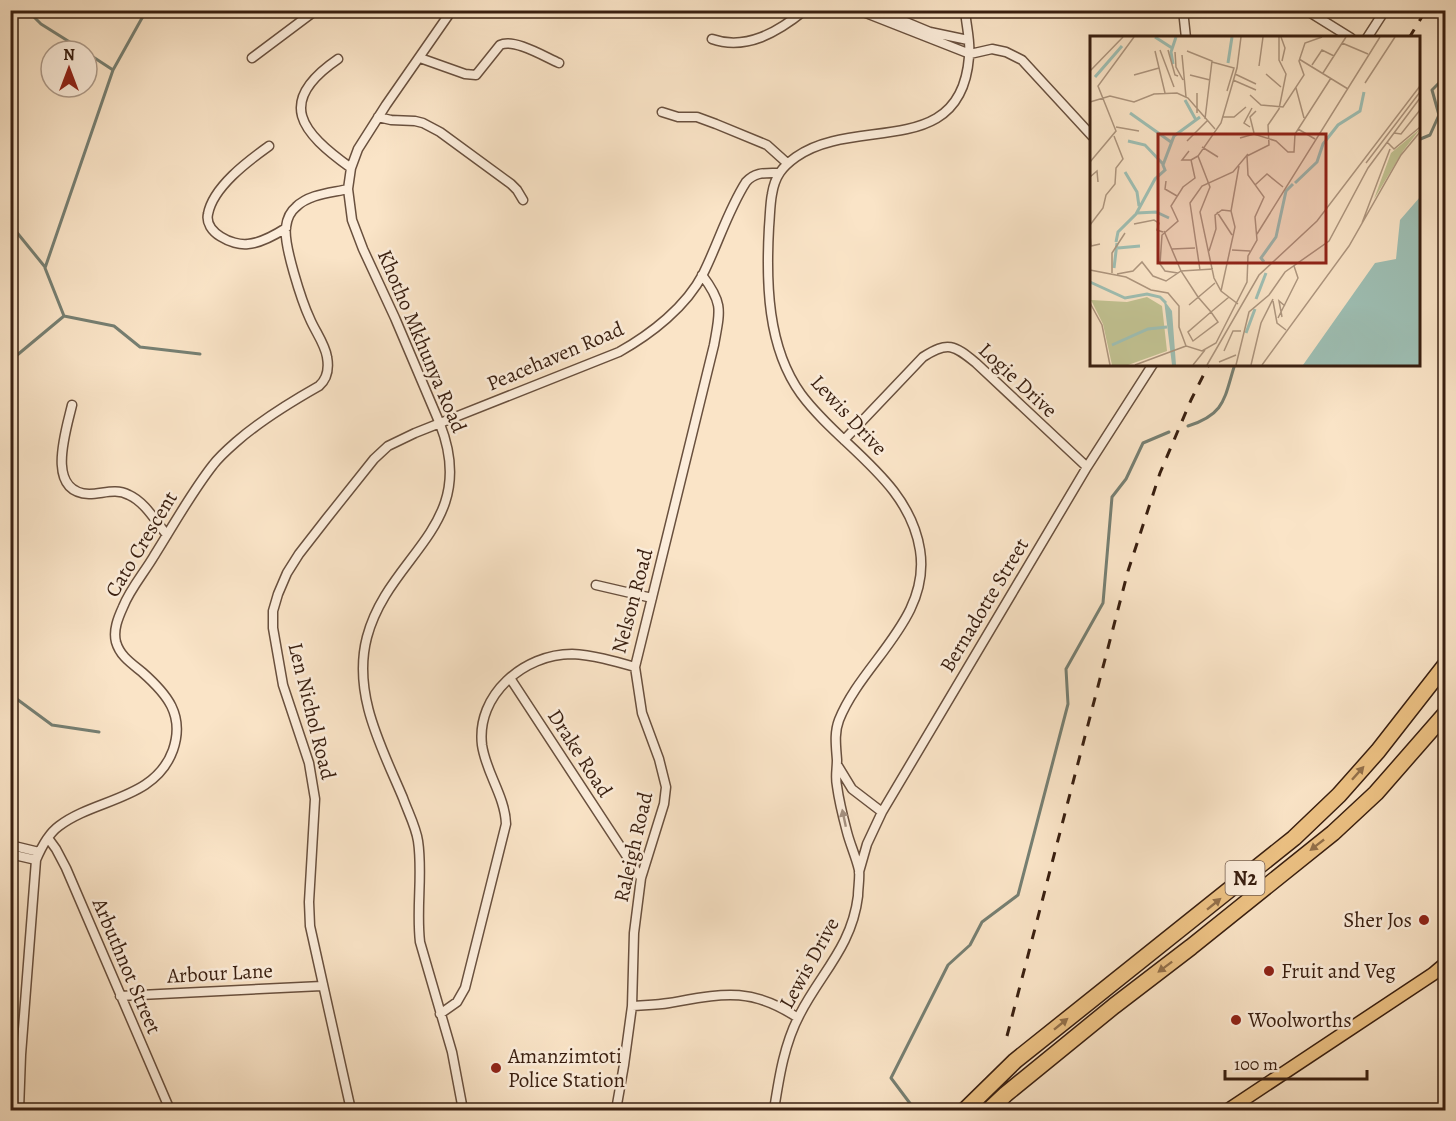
<svg xmlns="http://www.w3.org/2000/svg" width="1456" height="1121" font-family="Alegreya,serif">
<style>
.lines{fill:none;stroke-linecap:round;stroke-linejoin:round}
.stream{stroke:#767f72;stroke-width:3}
.street-casing{stroke:#69503e;stroke-width:11}
.primary-casing{stroke:#391f10;stroke-width:15}
.highway-casing{stroke:#391f10;stroke-width:18}
.street{stroke:#fceddb;stroke-width:8}
.primary{stroke:#edc284;stroke-width:12}
.highway{stroke:#edc284;stroke-width:15}
.rail{stroke:#391f10;stroke-width:3;stroke-dasharray:10 10;stroke-linecap:butt}
.oneway{fill:#93704a}
.oneway2{fill:#a49080}
.poi-dot{fill:#8f2418;stroke:#fceddb;stroke-width:2}
.labels{text-anchor:middle;dominant-baseline:central;stroke-width:5;stroke-linejoin:round;paint-order:stroke}
.shield{fill:#fceddb;stroke:#745d4d;stroke-width:1.5}
.shield-label{font-size:20px;font-weight:bold;fill:#391f10}
.street-label{font-size:21px;fill:#391f10;stroke:#fceddb}
.poi-label{font-size:21px;fill:#391f10;stroke:#fceddb;text-anchor:start}
.inset-river{fill:none;stroke:#9ebfb4;stroke-width:3}
.inset-road{fill:none;stroke:#ad957e;stroke-width:1.5}
.view{fill:#8f2418;fill-opacity:0.15;stroke:#8f2418;stroke-width:3}
.inset-edge{fill:none;stroke:#391f10;stroke-width:3}
</style>
<rect width="100%" height="100%" fill="#fae4c7"/>
<filter id="stains"><feTurbulence type="fractalNoise" baseFrequency=".00333" numOctaves="4"/><feColorMatrix values="0 0 0 0 .2 0 0 0 0 .09 0 0 0 0 .02 0 0 0 .5 -.17"/></filter>
<radialGradient id="worn" r=".72"><stop offset=".6" stop-color="#630" stop-opacity="0"/><stop offset="1" stop-color="#630" stop-opacity=".3"/></radialGradient>
<g class="lines">
<path class="stream" d="M27,10L41,24L84,51
M87,53L113,70
M1418,140L1430,135L1439,115L1432,90L1446,76
M1418,171V176
M10,224L45,267
M64,316L114,326L140,347L200,354
M10,361L64,316L45,268L113,70L142,18L148,10
M1188,426C1226,414 1224,398 1235,364
M10,694L52,725L99,732
M915,1110L891,1078L948,965L970,945L982,922L1018,895L1068,704L1066,669L1103,603L1112,497L1126,479L1143,443L1169,432"/>
<defs>
<path id="street" d="M452,10L386,105L358,149L351,168L348,189L352,220L363,249L395,318L440,424C480,526 389,554 367,637C352,694 382,748 403,798C408,812 416,827 418,841C423,874 416,908 420,942L452,1052L463,1110
M858,10L970,54L992,49L1006,52L1022,60L1092,136
M877,10L930,32L968,40
M1183,10L1186,38
M1306,10L1351,38
M1367,38L1385,10
M712,39C746,51 778,32 805,10
M252,58L316,10
M420,58L465,74L476,75L500,45C514,38 545,57 559,63
M338,59C275,102 301,132 351,168
M662,112L678,117H697L716,124L767,145L787,163
M378,117L391,120L415,121L423,123L440,132L511,184L517,190L523,200
M269,146C248,161 213,187 208,214C204,232 232,246 248,244C261,243 275,235 286,228
M72,405C66,431 45,492 89,494C103,494 115,488 129,495C145,502 156,522 167,535
M844,440L923,357C948,341 954,345 976,363L1087,467
M596,585L652,598
M510,678L641,878
M838,766L852,789L882,812
M48,838L56,849L66,868L170,1110
M10,845L39,852
M10,854L36,860
M859,872L867,844L882,812L1087,467L1153,364
M120,996L322,986
M632,1006C644,1005 657,1005 669,1003C721,994 751,986 798,1018
M440,1014L457,1002L465,988L506,824C505,796 486,773 482,745C476,695 524,654 572,654C593,655 614,661 635,667
M19,1110L21,1055L36,860C41,848 48,834 59,826C96,798 155,800 173,750C185,715 167,694 142,672C131,663 120,656 116,642C113,630 118,618 123,607C130,589 144,573 154,556C173,526 191,493 213,465C219,457 228,449 236,442C261,420 289,403 319,386C327,379 329,368 327,357C325,344 315,331 310,319C302,302 283,244 286,227C287,219 291,211 296,207C309,194 331,193 348,189
M351,1110L310,926L309,902L315,799L309,763L283,685L273,628V611L278,594L287,573L299,554L327,518L374,459L388,446L415,433L619,352C651,334 686,307 703,274C718,244 728,210 746,182C755,172 764,173 777,173
M616,1110L624,1065L632,1006L634,933L641,878L664,804L666,787L659,759L642,713L635,667L714,345C720,311 724,304 702,275
M774,1110C779,1078 784,1044 800,1014C821,973 852,946 858,896C858,888 860,878 859,870C856,857 850,844 847,832C843,817 839,801 837,786C835,777 837,769 837,760C836,746 834,733 839,720C862,662 931,619 920,550C909,480 840,447 801,394C767,347 766,282 769,227C770,216 770,204 772,194C775,176 782,167 796,157C855,115 961,161 969,57C971,42 966,25 965,10"/>
<path id="primary" d="M1228,1110L1433,974L1446,963"/>
<path id="highway" d="M965,1110L1015,1061L1294,838L1339,795L1378,751L1446,664
M989,1110L1006,1094L1114,1006L1191,947L1333,833L1376,793L1446,713"/>
</defs>
<use href="#street" class="street-casing"/>
<use href="#primary" class="primary-casing"/>
<use href="#highway" class="highway-casing"/>
<use href="#street" class="street"/>
<use href="#primary" class="primary"/>
<use href="#highway" class="highway"/>
<path class="rail" d="M1409,38L1426,10
M1007,1036L1128,571L1160,473L1191,400L1209,364"/>
</g>
<defs><path id="oneway-solid" d="M-6-.8H1V-3.2L6.5 0L1 3.2V.8H-6Z" transform="scale(1.5)"/></defs>
<g class="oneway">
<use href="#oneway-solid" transform="translate(1358 773) rotate(-48)"/>
<use href="#oneway-solid" transform="translate(1317 845) rotate(142)"/>
<use href="#oneway-solid" transform="translate(1214 904) rotate(-39)"/>
<use href="#oneway-solid" transform="translate(1165 967) rotate(143)"/>
<use href="#oneway-solid" transform="translate(1061 1024) rotate(-39)"/>
</g>
<use class="oneway2" href="#oneway-solid" transform="translate(844 818) rotate(-102)"/>
<g class="poi-dot">
<circle cx="1424" cy="920" r="6"/>
<circle cx="1269" cy="971" r="6"/>
<circle cx="1236" cy="1020" r="6"/>
<circle cx="496" cy="1068" r="6"/>
</g>
<g class="labels">
<rect class="shield" x="1225.5" y="861" width="39" height="34" rx="4.5"/>
<g class="shield-label">
<text x="1245" y="878">N2</text>
</g>
<g class="street-label">
<text transform="translate(422 341) rotate(67)">Khotho Mkhunya Road</text>
<text transform="translate(555 356) rotate(-23)">Peacehaven Road</text>
<text transform="translate(1018 380) rotate(43)">Logie Drive</text>
<text transform="translate(849 415) rotate(47)">Lewis Drive</text>
<text transform="translate(141 544) rotate(-59)">Cato Crescent</text>
<text transform="translate(632 601) rotate(-75)">Nelson Road</text>
<text transform="translate(984 605) rotate(-59)">Bernadotte Street</text>
<text transform="translate(312 711) rotate(76)">Len Nichol Road</text>
<text transform="translate(580 753) rotate(57)">Drake Road</text>
<text transform="translate(633 847) rotate(-77)">Raleigh Road</text>
<text transform="translate(809 963) rotate(-61)">Lewis Drive</text>
<text transform="translate(127 966) rotate(67)">Arbuthnot Street</text>
<text transform="translate(220 973) rotate(-3)">Arbour Lane</text>
</g>
<g class="poi-label">
<text x="1412" y="920" text-anchor="end">Sher Jos</text>
<text x="1281" y="971">Fruit and Veg</text>
<text x="1248" y="1020">Woolworths</text>
<text x="508" y="1056">Amanzimtoti<tspan x="508" dy="24">Police Station</tspan></text>
</g>
</g>
<g transform="translate(1090 36)">
<rect width="330" height="330" fill="#fae4c7"/>
<path d="M57,261L72,270L77,315L38,329H22L13,288L1,264L37,266Z" fill="#c2c393"/>
<path d="M330,93L313,115L284,163L301,117Z" fill="#c2c393"/>
<path d="M330,161V329H213L285,227L306,223L310,184ZM74,264L82,275L86,329H82Z" fill="#9ebfb4"/>
<path class="inset-river" d="M65,1L82,12M138,27L142,1M83,28L81,16L86,1M5,41L32,10M95,64L106,84M40,77L81,106M38,105L55,109L73,128M35,136L47,156L49,170M205,147L227,126L233,108L248,89L270,75L274,56M47,177L66,176L79,182M26,206L28,196L46,178L65,143L75,134L73,129L84,100L110,81M28,212L50,210M174,226L171,222L186,201L196,155L203,148M24,232L27,207M0,246L35,262L57,258L70,261L76,267M166,263L176,237M156,297L165,273M22,309L58,293L77,291"/>
<path class="inset-road" d="M191,1L195,12L192,25M252,7L278,18M70,14L84,51M78,14L85,39L88,40M65,15L75,57M97,15L122,25L115,83M85,16L86,31L93,44M92,19L96,61M209,23L258,53M122,26L144,32L137,55M222,29L232,14L244,20M169,30L173,1M0,35L33,1M233,37L256,1M145,38L166,48M176,38L191,51M44,39L69,32M100,39L120,44M143,44L166,54M275,47L305,1M206,52L214,82M107,57V77M160,59L171,69L193,71L214,39L209,25L215,7L232,1M0,66L20,60L44,66L64,58L87,57L98,62L125,93M132,81H144L156,71M26,91L49,95M160,91L154,87L162,72M208,93L225,103M164,97L160,81L166,75M304,97L311,98L330,74M150,102L164,98L186,105L198,116H204L205,98L241,42M97,105L117,85M297,106L304,113L330,91M112,111L128,121M99,115L92,124H101M0,126L26,95L8,50L44,1M276,127L330,56M0,141L7,135L8,146M76,145L75,153L87,160M165,149L177,138L193,151M127,176L142,199M272,187L300,113M44,188L64,184L69,187L67,194L73,196M0,189L13,172L16,159L25,148L26,132L33,123L24,100M74,195L91,235L108,261L121,276L128,286L103,305L98,296L121,276L139,261M167,198L290,1M0,199L1,210L10,208M82,213L105,212M142,214L160,215M119,215L126,193L125,179L132,174L141,175M0,234L36,241L61,254L78,257L89,270V291L96,310L112,315L126,307L157,246L158,220L167,204L165,181L174,161L158,139L157,120L179,109L178,89L189,73L196,38L189,24V1M110,234L100,167L112,150L143,136L158,118M22,237V217L35,197M88,237L75,235L70,228L72,199L88,185L81,170L93,151L105,142L101,124L108,120M27,238L43,235L52,226L63,240L76,245L91,235L123,233M131,255L145,191L141,175L149,130M183,265L187,287L196,294M0,267L12,289L20,329M148,268L131,255L124,242L110,176L120,151L108,120L131,87L147,32L151,1M99,269L125,247M192,281L189,265L195,270M188,282L208,242L204,230M134,315L143,295H151M129,326L146,319M45,329L96,310M103,329L115,314M117,329L169,239L227,185L330,50M146,329L159,276L179,259L195,236L239,205L278,132L330,62M161,329L171,287L183,263M172,329L259,210L311,119L330,96"/>
<path class="view" d="M68,98H236V227H68Z"/>
<rect width="330" height="330" class="inset-edge"/>
</g>
<rect width="1456" height="1121" fill="none" stroke="#fae4c7" stroke-width="36"/>
<rect x="12" y="12" width="1432" height="1097" fill="none" stroke="#391f10" stroke-width="3"/>
<rect x="18" y="18" width="1420" height="1085" fill="none" stroke="#391f10" stroke-width="1.5"/>
<g transform="translate(69 69)"><circle r="28" fill="#fceddb" stroke="#ae9b8a" stroke-width="1.5"/>
<path d="M0-4.5L10 22L0 15L-10 22Z" fill="#8f2418"/>
<text y="-9" font-size="16" font-weight="bold" text-anchor="middle" fill="#391f10">N</text>
</g>
<path d="M1225 1070v9h142v-9" fill="none" stroke="#391f10" stroke-width="3"/>
<text x="1234" y="1070" font-size="18" fill="#391f10" stroke="#fceddb" stroke-width="4.5" paint-order="stroke">100 m</text>
<rect width="100%" height="100%" filter="url(#stains)"/>
<rect width="100%" height="100%" fill="url(#worn)"/>
</svg>
